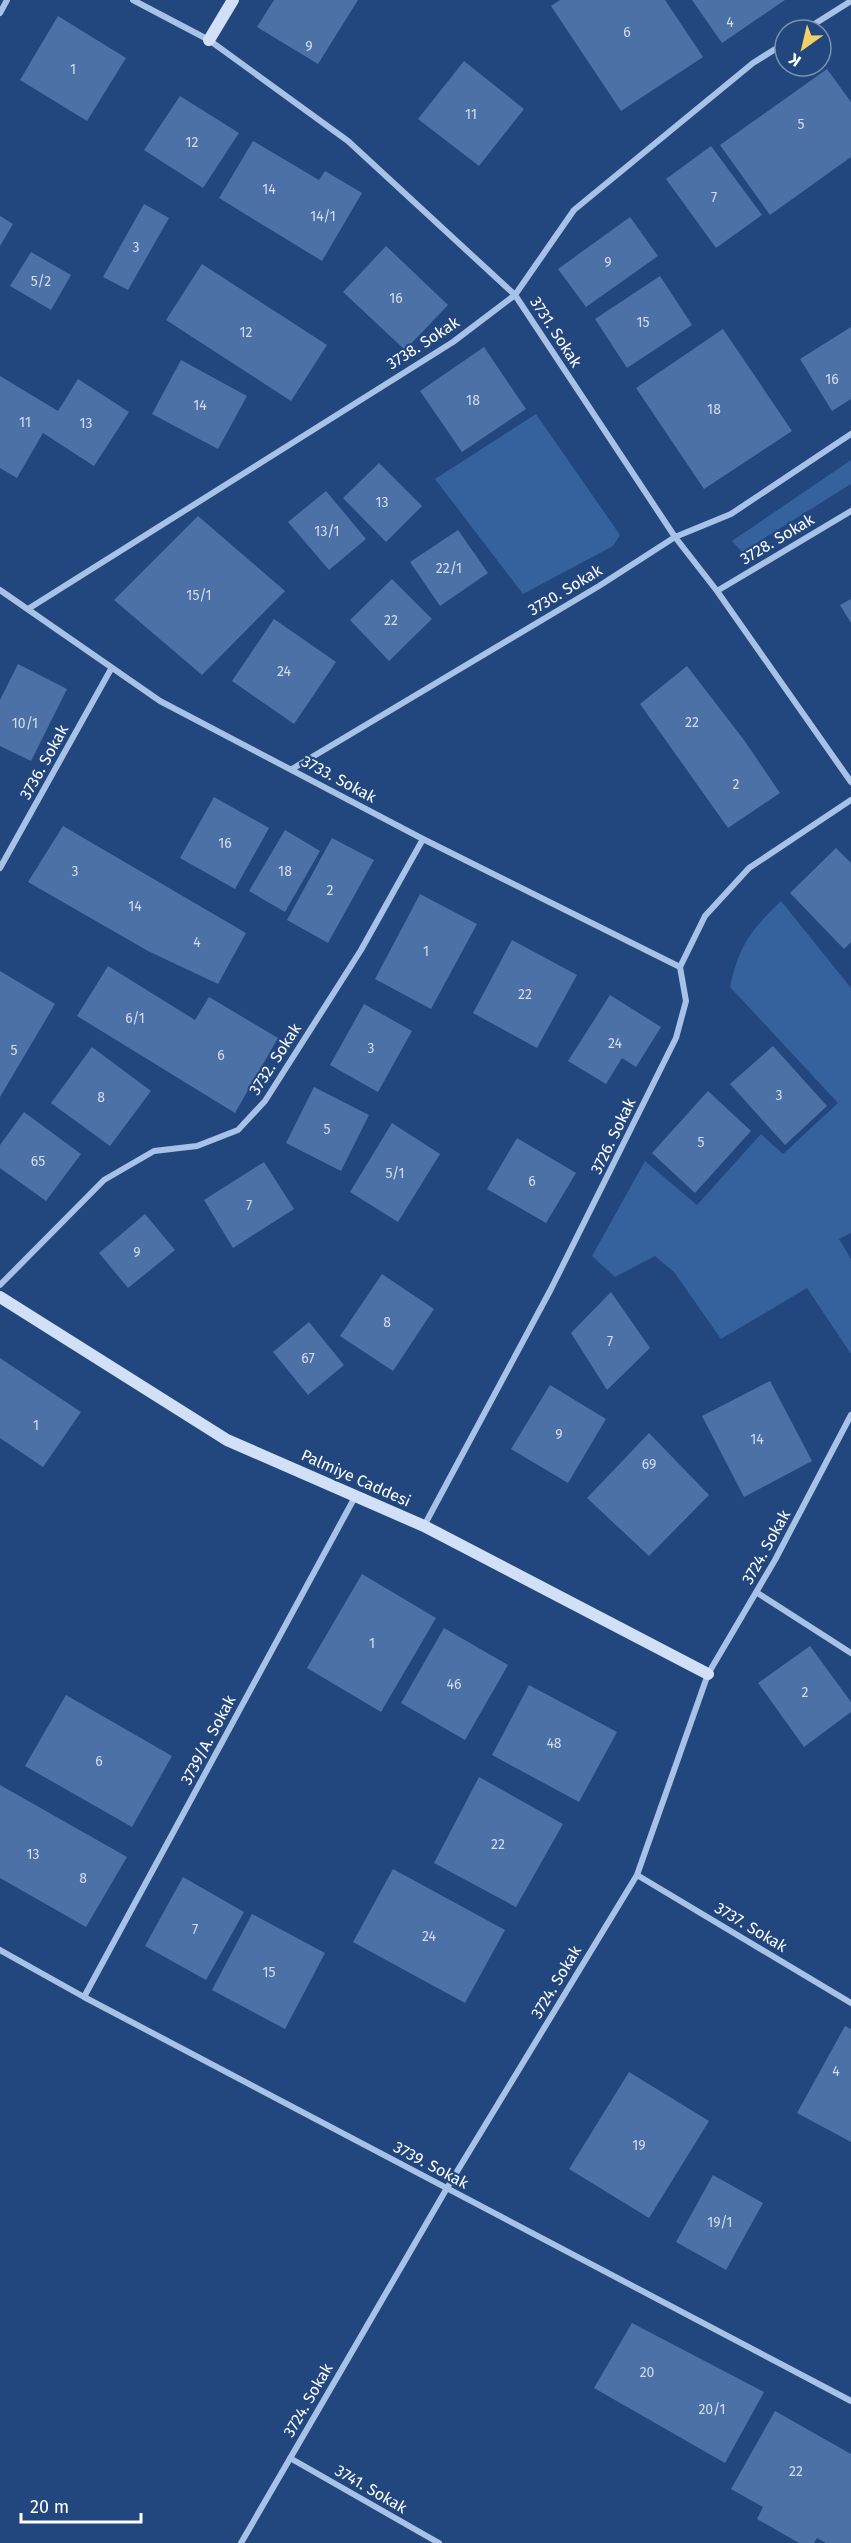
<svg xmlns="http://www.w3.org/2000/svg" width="851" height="2543" font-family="'Fira Sans',sans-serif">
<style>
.green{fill:#35619c}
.building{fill:#4b71a7}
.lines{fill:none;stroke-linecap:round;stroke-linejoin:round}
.street{stroke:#a7c2e6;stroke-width:6}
.secondary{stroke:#d1e0f6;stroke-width:12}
.labels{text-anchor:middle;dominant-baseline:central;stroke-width:4.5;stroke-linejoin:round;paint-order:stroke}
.number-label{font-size:14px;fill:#d2dce9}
.street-label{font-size:16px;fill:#fff;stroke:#22477e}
</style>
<rect width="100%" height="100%" fill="#22477e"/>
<path class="green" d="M536,414L620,535L613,546L523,594L435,479Z
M851,460V484L742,552L732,541Z
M781,901L851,988V1233L839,1239L851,1259V1354L807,1288L721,1339L674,1272L655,1256L615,1277L592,1256L645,1161L697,1205L761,1134L783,1154L838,1103L730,987C739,945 751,930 781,901Z"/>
<path class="building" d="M274,0H358L318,64L257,27Z
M560,0H665L703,57L621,111L551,6Z
M692,0H785L722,43Z
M58,16L126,58L87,121L20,80Z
M464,61L524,109L479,166L418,119Z
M827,69L851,102V157L770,215L720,145Z
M180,96L239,133L203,188L144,150Z
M253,141L319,180L325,171L362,193L322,261L219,198Z
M711,146L762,215L716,248L666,179Z
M144,204L169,218L128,290L103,277Z
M0,216L13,224L0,246Z
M630,217L658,256L586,307L558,269Z
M386,246L448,305L405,350L343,292Z
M31,252L71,275L51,310L10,286Z
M202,264L327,345L291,401L166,320Z
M660,276L692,325L627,368L595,319Z
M851,327V399L832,411L800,359Z
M723,329L792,431L704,489L636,388Z
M484,347L526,409L462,452L420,391Z
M181,360L247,396L218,449L152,414Z
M0,376L58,411L78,379L129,412L94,466L43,433L17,478L0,468Z
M379,463L422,506L386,542L343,498Z
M326,491L366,539L329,570L288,522Z
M198,516L285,591L202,675L114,600Z
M458,530L488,573L440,606L410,562Z
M392,579L432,619L389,661L350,620Z
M851,599V623L840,605Z
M274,619L336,662L294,724L232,681Z
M18,664L67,689L31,761L0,746V700Z
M687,666L744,740L780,793L728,828L640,704Z
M214,797L269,828L235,889L180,858Z
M63,826L246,933L218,984L148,951L28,882Z
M285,830L320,851L285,912L249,891Z
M332,838L374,860L328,943L287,920Z
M836,848L851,863V942L844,949L790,893Z
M420,894L477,924L431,1009L375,979Z
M512,940L577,975L537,1048L473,1013Z
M108,966L195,1020L209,997L278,1038L235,1113L77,1016Z
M0,971L55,1004L0,1097Z
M610,995L661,1027L636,1067L622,1058L606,1084L568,1061Z
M364,1004L412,1031L378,1092L330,1065Z
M773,1046L827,1106L785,1145L730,1084Z
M92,1047L151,1091L110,1146L51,1103Z
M314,1087L369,1115L341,1171L286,1143Z
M708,1091L751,1131L695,1193L652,1153Z
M24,1112L81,1154L46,1201L0,1168V1145Z
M392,1123L440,1154L398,1222L350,1192Z
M517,1138L576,1173L546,1223L487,1189Z
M264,1162L294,1209L233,1248L204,1200Z
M145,1214L175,1250L128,1288L99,1253Z
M382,1274L434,1309L393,1371L340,1336Z
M611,1292L650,1348L607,1390L571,1333Z
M309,1322L344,1365L308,1395L273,1352Z
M0,1358L81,1412L43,1467L0,1438Z
M770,1381L812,1461L744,1497L702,1416Z
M550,1385L606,1419L568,1483L511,1449Z
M649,1433L709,1495L649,1556L587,1498Z
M362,1574L436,1618L381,1712L307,1668Z
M444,1628L508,1665L465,1740L401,1703Z
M810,1646L851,1702V1712L804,1747L758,1683Z
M529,1685L617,1732L579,1802L492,1755Z
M66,1695L172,1756L132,1827L25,1766Z
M479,1777L563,1824L516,1907L434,1863Z
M0,1785L127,1857L86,1927L0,1878Z
M393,1869L505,1930L465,2003L353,1942Z
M183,1877L244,1912L206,1980L145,1946Z
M252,1914L325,1953L285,2029L212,1990Z
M845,2026L851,2029V2142L797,2113Z
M629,2072L709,2121L649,2218L569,2169Z
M713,2175L763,2203L726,2270L676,2242Z
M632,2323L764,2392L725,2463L594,2388Z
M775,2411L851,2454V2543H826L817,2538L814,2543H799L757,2519L763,2507L731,2489Z"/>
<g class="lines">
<path class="street" d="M133,0L209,40L348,141L515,295L675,537L717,591L851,782
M0,13L7,0
M805,30L851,1
M0,590L160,701L423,839L680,967
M717,591L851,511
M28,609L453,342L515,295L574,210L753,63L785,43
M292,769L599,586L675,537L731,514L851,434
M0,868L111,669
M0,1285L104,1180L154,1151L197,1146L238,1130L265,1101L361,950L423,839
M424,1526L551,1289L676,1038L686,1001L680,967L705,916L749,868L851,800
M756,1592L851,1653
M637,1875L851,2003
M0,1950L84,1997L851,2401
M84,1997L356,1495
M290,2458L439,2543
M241,2543L447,2188L637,1875L708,1674L775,1560L851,1415"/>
<path class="secondary" d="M209,40L233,0
M0,1297L227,1440L424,1526L708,1674"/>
</g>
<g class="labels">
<g class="number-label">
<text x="730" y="22">4</text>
<text x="627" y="32">6</text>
<text x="309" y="46">9</text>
<text x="73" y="69">1</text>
<text x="471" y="114">11</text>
<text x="801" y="124">5</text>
<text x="192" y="142">12</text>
<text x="269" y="189">14</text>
<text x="714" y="197">7</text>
<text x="323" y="216">14/1</text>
<text x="136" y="247">3</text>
<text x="608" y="262">9</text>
<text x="41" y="281">5/2</text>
<text x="396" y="298">16</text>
<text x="643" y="322">15</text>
<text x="246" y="332">12</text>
<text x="832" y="379">16</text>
<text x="473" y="400">18</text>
<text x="200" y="405">14</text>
<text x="714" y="409">18</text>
<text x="25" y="422">11</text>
<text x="86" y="423">13</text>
<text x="382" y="502">13</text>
<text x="327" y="531">13/1</text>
<text x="449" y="568">22/1</text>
<text x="199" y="595">15/1</text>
<text x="391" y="620">22</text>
<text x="284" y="671">24</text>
<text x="692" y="722">22</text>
<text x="25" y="723">10/1</text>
<text x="736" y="784">2</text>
<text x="225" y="843">16</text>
<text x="75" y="871">3</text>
<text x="285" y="871">18</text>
<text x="330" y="890">2</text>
<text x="135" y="906">14</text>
<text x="197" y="942">4</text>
<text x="426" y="951">1</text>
<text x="525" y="994">22</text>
<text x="135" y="1018">6/1</text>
<text x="615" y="1043">24</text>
<text x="371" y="1048">3</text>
<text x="14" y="1050">5</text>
<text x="221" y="1055">6</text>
<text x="779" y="1095">3</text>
<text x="101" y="1097">8</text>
<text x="327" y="1129">5</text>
<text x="701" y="1142">5</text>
<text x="38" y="1161">65</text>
<text x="395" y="1173">5/1</text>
<text x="532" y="1181">6</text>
<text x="249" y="1205">7</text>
<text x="137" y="1252">9</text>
<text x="387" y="1322">8</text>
<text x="610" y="1341">7</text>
<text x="308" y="1358">67</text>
<text x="36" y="1425">1</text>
<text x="559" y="1434">9</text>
<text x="757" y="1439">14</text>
<text x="649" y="1464">69</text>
<text x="372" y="1643">1</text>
<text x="454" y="1684">46</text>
<text x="805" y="1692">2</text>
<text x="554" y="1743">48</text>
<text x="99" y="1761">6</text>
<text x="498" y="1844">22</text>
<text x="33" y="1854">13</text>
<text x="83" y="1878">8</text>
<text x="195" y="1929">7</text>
<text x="429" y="1936">24</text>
<text x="269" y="1972">15</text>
<text x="836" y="2071">4</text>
<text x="639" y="2145">19</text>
<text x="720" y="2222">19/1</text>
<text x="647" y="2372">20</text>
<text x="712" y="2409">20/1</text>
<text x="796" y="2471">22</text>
</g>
<g class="street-label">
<text transform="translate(556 332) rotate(57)">3731. Sokak</text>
<text transform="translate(423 343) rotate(-33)">3738. Sokak</text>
<text transform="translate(777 539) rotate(-31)">3728. Sokak</text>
<text transform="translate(565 590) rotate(-31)">3730. Sokak</text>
<text transform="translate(44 762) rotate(-61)">3736. Sokak</text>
<text transform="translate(339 779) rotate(28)">3733. Sokak</text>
<text transform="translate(275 1059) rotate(-57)">3732. Sokak</text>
<text transform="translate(613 1136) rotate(-64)">3726. Sokak</text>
<text transform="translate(356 1478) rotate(24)">Palmiye Caddesi</text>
<text transform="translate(766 1547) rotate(-61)">3724. Sokak</text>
<text transform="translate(208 1740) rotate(-62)">3739/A. Sokak</text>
<text transform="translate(751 1927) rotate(31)">3737. Sokak</text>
<text transform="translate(556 1982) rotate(-59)">3724. Sokak</text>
<text transform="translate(431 2165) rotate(28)">3739. Sokak</text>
<text transform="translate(308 2400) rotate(-60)">3724. Sokak</text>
<text transform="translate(371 2489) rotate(30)">3741. Sokak</text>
</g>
</g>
<g transform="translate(803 48) rotate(214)"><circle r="28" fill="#22477e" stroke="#7a91b2" stroke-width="1.5"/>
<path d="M0-4.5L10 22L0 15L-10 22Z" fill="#f2cf69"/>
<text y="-9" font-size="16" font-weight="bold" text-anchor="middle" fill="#ffffff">K</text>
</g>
<path d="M21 2513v9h120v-9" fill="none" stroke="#ffffff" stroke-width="3"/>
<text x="30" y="2513" font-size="18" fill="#ffffff" stroke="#22477e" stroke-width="4.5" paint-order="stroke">20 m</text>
</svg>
